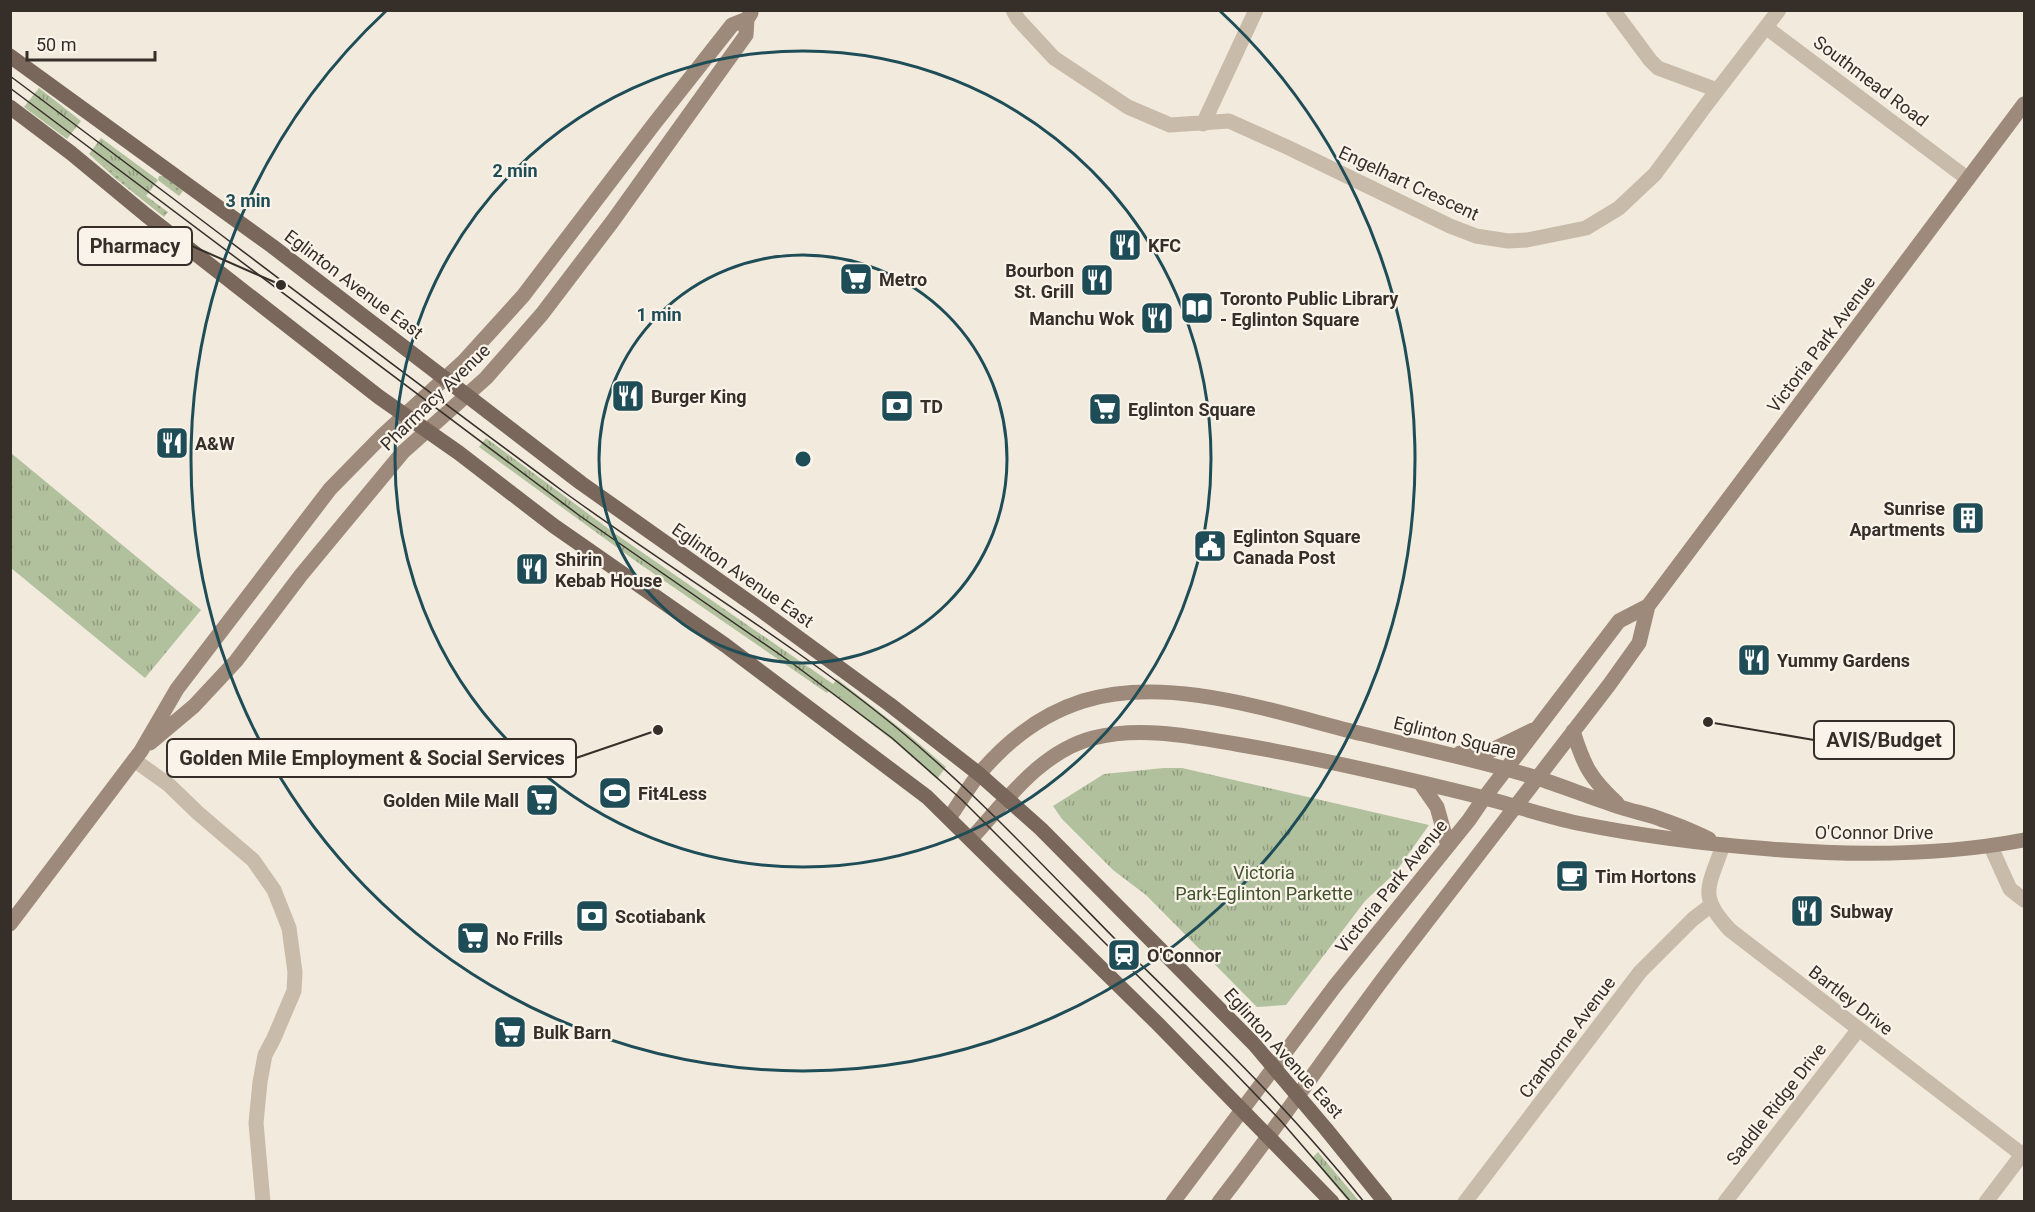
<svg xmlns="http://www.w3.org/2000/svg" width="2035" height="1212" font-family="Roboto,sans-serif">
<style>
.grass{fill:url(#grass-tufts)}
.garden{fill:url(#garden-dots)}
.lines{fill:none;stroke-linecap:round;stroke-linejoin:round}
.street{stroke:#c9bba9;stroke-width:15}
.secondary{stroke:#9d8a7a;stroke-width:15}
.primary{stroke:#78675a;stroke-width:15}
.tram{stroke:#362e29;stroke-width:1.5}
.ring{fill:none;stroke:#1f4d57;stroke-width:3}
.labels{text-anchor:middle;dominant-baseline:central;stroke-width:4.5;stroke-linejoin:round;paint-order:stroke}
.street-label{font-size:18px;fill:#362e29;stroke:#f9f3e9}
.poi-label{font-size:18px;font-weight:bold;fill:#362e29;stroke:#f9f3e9;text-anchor:start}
.park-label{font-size:18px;fill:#42542d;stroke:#f9f3e9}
.centre{fill:#1f4d57;stroke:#f9f3e9;stroke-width:3}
.ring-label{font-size:18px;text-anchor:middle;font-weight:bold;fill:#1f4d57;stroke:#f9f3e9;stroke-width:4.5;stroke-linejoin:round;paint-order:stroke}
.leader{fill:none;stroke:#362e29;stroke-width:2}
.callout-dot{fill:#362e29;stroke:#f9f3e9;stroke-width:2}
.callout{fill:#f9f3e9;stroke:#362e29;stroke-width:2}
.callout-label{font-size:20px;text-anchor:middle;font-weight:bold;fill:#362e29}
</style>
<defs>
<pattern id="grass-tufts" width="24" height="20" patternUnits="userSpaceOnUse" patternTransform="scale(1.5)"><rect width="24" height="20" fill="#b1c09d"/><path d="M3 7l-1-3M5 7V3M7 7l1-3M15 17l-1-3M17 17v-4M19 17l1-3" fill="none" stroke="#919c80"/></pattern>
<pattern id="garden-dots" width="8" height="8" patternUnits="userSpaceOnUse" patternTransform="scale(1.5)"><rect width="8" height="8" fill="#b1c09d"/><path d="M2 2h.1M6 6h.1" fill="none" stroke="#919c80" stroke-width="1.8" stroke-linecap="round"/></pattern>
</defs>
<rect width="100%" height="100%" fill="#f1eadd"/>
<path class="grass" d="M39,88L81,121L67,139L24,107Z
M101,138L158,180L146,196L89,154Z
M486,438L617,535L833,684L837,679L909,735L946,767L937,779L896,743L829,691L827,693L637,562L479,447Z
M11,453L201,610L145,678L11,568Z
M1164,768H1182L1429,825L1395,873L1365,901L1286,1005L1257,1007L1146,895L1113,870L1062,819L1053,806L1104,774Z
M1318,1152L1359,1201H1348L1312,1158Z"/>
<path class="garden" d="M89,154L168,212L164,217L115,178Z
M159,176H163L183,191L179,196L158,180Z"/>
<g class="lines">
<path class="street" d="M1013,10L1018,19L1054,58L1128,107L1170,125L1229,121L1287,147L1450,226L1476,236L1508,241L1527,240L1586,228L1619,208L1655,174L1706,105L1779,10
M1613,10L1650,60L1658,68L1717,90
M1767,28L1968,179
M1203,124L1256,10
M134,760L169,785L198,813L253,860L274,890L289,928L295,972L294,991L274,1038L265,1055L260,1082L256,1123L263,1202
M1723,845C1709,887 1697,895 1730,930L2024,1156
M1991,847L2010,889L2024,900
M1465,1202L1640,972L1693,919L1710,906
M1725,1202L1858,1030
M1986,1202L2024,1152"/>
<path class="secondary" d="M1573,731C1584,766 1590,778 1617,803
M150,743L194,706L236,661L301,575L403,452L486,378L542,314L612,222L746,35L747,19L751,13
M1460,753L1490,751L1533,730
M1421,784L1437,807L1448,846
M949,818C960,803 968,787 980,773C1007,741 1042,714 1083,701C1171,674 1276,713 1363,734C1420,748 1478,760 1534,777C1563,786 1591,798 1620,807C1634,812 1649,814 1663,820C1679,825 1694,832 1709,839
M971,839C1006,801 1040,752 1093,738C1140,726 1190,736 1236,744C1318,758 1400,777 1481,797C1513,805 1545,816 1577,823C1641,836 1705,844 1770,849C1855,856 1940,856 2024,840
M10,924L141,751L177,689L330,489L383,435L464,361L523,296L654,124L732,25L747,19
M1173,1202L1335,986L1469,820L1484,798L1619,621L1648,606
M1219,1202C1280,1124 1335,1042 1395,963C1466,870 1538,778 1609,685L1639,643L1648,606L2024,104"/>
<path class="primary" d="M10,56L272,246L581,483L762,611L889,704L979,774L1041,829L1254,1044L1326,1129L1385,1202
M10,107L71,153L146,215L379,397L459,453L554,526L725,645L927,797L1157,1023L1332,1202"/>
<path class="tram" d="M10,76C195,214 378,355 564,492C674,572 792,642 897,728C977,794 1047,870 1120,944C1204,1027 1290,1109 1364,1202
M10,88L580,516L792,663L892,738L962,800L1230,1068L1281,1121L1351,1202"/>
</g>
<g class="ring">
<circle cx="803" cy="459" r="204"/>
<circle cx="803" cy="459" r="408"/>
<path d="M1220 11A612 612 0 1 1 386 11"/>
</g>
<defs>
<symbol id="restaurant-square" viewBox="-11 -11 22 22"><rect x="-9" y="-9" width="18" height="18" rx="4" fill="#1f4d57" stroke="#f9f3e9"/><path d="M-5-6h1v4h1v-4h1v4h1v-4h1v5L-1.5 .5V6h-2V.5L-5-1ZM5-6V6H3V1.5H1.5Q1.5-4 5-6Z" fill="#fff"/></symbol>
<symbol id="supermarket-square" viewBox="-11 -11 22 22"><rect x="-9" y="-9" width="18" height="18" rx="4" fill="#1f4d57" stroke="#f9f3e9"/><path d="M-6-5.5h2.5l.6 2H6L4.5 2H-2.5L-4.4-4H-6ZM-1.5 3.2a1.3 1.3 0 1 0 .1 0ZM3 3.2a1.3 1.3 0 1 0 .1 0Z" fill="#fff"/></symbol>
<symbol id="library-square" viewBox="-11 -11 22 22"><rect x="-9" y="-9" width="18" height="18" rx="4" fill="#1f4d57" stroke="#f9f3e9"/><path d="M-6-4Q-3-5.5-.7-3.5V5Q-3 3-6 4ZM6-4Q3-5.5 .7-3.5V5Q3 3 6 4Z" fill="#fff"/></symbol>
<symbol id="bank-square" viewBox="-11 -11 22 22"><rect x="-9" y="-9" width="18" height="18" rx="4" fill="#1f4d57" stroke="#f9f3e9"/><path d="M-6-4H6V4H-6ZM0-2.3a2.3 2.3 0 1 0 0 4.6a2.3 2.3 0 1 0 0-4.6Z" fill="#fff"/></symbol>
<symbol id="building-square" viewBox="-11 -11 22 22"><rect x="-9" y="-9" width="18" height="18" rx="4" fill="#1f4d57" stroke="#f9f3e9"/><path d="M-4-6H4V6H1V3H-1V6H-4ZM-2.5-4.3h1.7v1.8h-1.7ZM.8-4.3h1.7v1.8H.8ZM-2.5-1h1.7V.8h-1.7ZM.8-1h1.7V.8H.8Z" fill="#fff"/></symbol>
<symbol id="civic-square" viewBox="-11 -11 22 22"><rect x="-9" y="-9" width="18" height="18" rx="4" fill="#1f4d57" stroke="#f9f3e9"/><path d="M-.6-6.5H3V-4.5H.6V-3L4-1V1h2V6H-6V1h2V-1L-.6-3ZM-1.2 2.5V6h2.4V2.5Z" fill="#fff"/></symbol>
<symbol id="stadium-square" viewBox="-11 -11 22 22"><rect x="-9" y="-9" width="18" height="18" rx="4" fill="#1f4d57" stroke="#f9f3e9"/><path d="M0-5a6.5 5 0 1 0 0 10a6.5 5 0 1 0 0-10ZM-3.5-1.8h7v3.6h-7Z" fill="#fff"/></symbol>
<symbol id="cafe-square" viewBox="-11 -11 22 22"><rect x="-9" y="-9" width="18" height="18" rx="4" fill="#1f4d57" stroke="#f9f3e9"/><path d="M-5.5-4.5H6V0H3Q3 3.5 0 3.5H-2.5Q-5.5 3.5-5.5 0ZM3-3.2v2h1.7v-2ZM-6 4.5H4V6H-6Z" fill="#fff"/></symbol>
<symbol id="station-square" viewBox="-11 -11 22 22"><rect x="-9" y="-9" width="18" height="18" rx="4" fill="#1f4d57" stroke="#f9f3e9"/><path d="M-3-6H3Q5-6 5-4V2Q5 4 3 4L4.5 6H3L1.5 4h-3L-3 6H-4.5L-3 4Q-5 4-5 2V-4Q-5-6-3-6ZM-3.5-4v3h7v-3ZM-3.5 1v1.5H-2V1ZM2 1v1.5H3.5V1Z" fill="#fff"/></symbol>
</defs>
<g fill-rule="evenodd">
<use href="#restaurant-square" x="1106" y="226" width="38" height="38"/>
<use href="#supermarket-square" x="837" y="260" width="38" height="38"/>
<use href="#restaurant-square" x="1078" y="261" width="38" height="38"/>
<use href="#library-square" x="1178" y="289" width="38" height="38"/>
<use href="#restaurant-square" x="1138" y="299" width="38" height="38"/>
<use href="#restaurant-square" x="609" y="377" width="38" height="38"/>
<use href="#bank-square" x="878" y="387" width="38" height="38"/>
<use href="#supermarket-square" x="1086" y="390" width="38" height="38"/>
<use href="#restaurant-square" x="153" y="424" width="38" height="38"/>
<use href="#building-square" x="1949" y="499" width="38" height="38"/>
<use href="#civic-square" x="1191" y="527" width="38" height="38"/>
<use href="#restaurant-square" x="513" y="550" width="38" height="38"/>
<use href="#restaurant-square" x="1735" y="641" width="38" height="38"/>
<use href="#stadium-square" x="596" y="774" width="38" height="38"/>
<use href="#supermarket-square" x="523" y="781" width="38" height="38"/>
<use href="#cafe-square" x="1553" y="857" width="38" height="38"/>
<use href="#restaurant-square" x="1788" y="892" width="38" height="38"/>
<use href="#bank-square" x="573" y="897" width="38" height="38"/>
<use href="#supermarket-square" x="454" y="919" width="38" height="38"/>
<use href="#station-square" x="1105" y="936" width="38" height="38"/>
<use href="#supermarket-square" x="491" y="1013" width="38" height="38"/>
</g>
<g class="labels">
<g class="street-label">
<text transform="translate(1871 81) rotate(37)">Southmead Road</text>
<text transform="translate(1409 183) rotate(25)">Engelhart Crescent</text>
<text transform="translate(354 284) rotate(37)">Eglinton Avenue East</text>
<text transform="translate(1821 344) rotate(-53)">Victoria Park Avenue</text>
<text transform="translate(435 397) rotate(-44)">Pharmacy Avenue</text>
<text transform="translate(743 575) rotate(35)">Eglinton Avenue East</text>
<text transform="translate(1455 737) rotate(14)">Eglinton Square</text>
<text x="1874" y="832">O'Connor Drive</text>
<text transform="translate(1391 886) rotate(-51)">Victoria Park Avenue</text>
<text transform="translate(1851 1000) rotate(38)">Bartley Drive</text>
<text transform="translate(1567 1037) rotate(-53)">Cranborne Avenue</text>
<text transform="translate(1284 1053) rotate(48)">Eglinton Avenue East</text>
<text transform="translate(1776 1104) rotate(-52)">Saddle Ridge Drive</text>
</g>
<g class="poi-label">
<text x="1148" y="245">KFC</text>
<text x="1074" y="270" text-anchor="end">Bourbon<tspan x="1074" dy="21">St. Grill</tspan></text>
<text x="879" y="279">Metro</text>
<text x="1220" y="298">Toronto Public Library<tspan x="1220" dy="21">- Eglinton Square</tspan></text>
<text x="1134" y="318" text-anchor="end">Manchu Wok</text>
<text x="651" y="396">Burger King</text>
<text x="920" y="406">TD</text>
<text x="1128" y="409">Eglinton Square</text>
<text x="195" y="443">A&amp;W</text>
<text x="1945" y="508" text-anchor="end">Sunrise<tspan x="1945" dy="21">Apartments</tspan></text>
<text x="1233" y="536">Eglinton Square<tspan x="1233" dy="21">Canada Post</tspan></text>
<text x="555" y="559">Shirin<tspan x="555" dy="21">Kebab House</tspan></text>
<text x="1777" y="660">Yummy Gardens</text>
<text x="638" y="793">Fit4Less</text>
<text x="519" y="800" text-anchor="end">Golden Mile Mall</text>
<text x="1595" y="876">Tim Hortons</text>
<text x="1830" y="911">Subway</text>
<text x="615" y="916">Scotiabank</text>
<text x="496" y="938">No Frills</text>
<text x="1147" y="955">O'Connor</text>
<text x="533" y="1032">Bulk Barn</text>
</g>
<g class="park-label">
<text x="1264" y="872">Victoria<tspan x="1264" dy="21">Park-Eglinton Parkette</tspan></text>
</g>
</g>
<circle cx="803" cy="459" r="9" class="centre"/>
<g class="ring-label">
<text x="515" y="177">2 min</text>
<text x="248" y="207">3 min</text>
<text x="659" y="321">1 min</text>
</g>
<path class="leader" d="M281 285L192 246M1708 722L1814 740M658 730L576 758"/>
<g class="callout-dot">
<circle cx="281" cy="285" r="6"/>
<circle cx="1708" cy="722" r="6"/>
<circle cx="658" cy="730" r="6"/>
</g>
<g class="callout">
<rect x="78" y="227" width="114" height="38" rx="6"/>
<rect x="1814" y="721" width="140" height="38" rx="6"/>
<rect x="167" y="739" width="409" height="38" rx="6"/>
</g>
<g class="callout-label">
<text x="135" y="253">Pharmacy</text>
<text x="1884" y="747">AVIS/Budget</text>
<text x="372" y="765">Golden Mile Employment &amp; Social Services</text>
</g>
<rect width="2035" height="1212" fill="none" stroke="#362e29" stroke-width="24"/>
<path d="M27 51v9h128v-9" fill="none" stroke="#362e29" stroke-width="3"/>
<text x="36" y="51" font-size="18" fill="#362e29" stroke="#f9f3e9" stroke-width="4.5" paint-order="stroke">50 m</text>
</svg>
